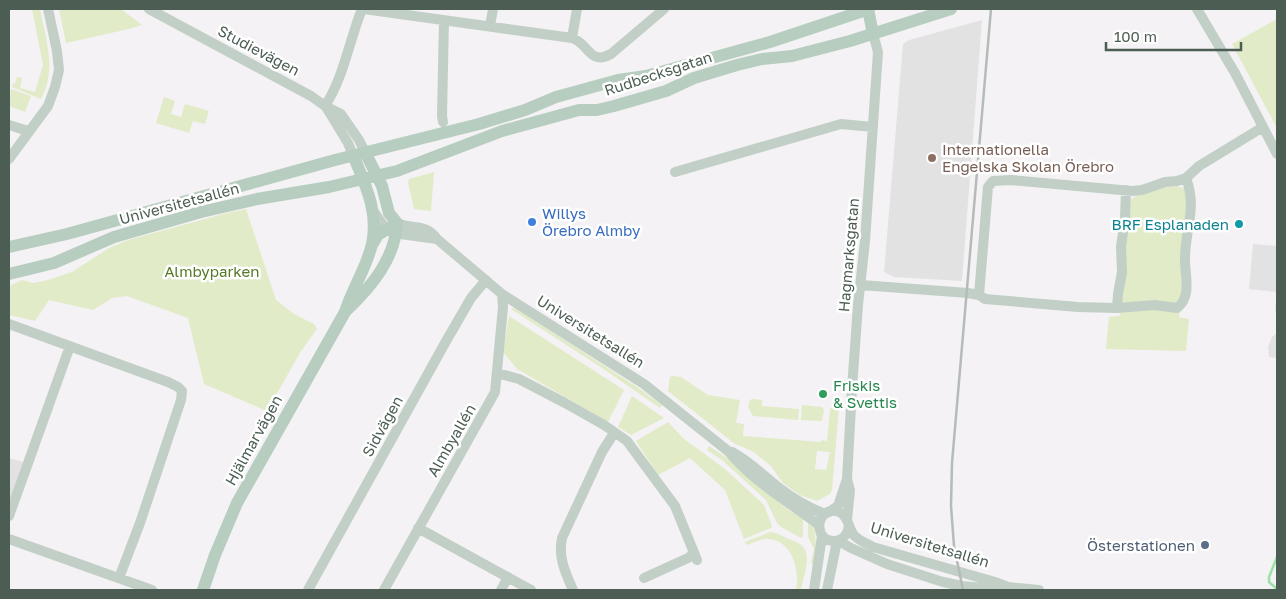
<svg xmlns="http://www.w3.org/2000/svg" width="1286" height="599" font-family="'Golos Text',sans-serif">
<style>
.education{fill:#e2e2e3}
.green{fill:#e1ebc7;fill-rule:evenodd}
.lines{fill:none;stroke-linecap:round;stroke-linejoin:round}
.stream{stroke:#9ae3a2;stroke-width:2.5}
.minor{stroke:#c2cfc7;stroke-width:10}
.major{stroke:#b6cdbf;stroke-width:12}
.rail{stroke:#b5bbb8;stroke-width:2.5}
.education-dot{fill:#8d6e63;stroke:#fff;stroke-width:2}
.shop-dot{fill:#3f7fe0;stroke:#fff;stroke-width:2}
.culture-dot{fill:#0f9aa8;stroke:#fff;stroke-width:2}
.leisure-dot{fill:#2e9e5b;stroke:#fff;stroke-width:2}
.service-dot{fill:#5c6f8a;stroke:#fff;stroke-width:2}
.labels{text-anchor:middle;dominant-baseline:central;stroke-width:5;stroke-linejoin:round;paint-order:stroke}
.street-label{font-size:15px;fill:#4c5e53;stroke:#fff}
.education-label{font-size:15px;fill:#785e54;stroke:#fff;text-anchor:start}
.shop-label{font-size:15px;fill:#366cbe;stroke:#fff;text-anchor:start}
.culture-label{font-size:15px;fill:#0d838f;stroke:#fff;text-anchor:end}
.park-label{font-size:15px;fill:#567824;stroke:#fff}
.leisure-label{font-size:15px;fill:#27864d;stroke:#fff;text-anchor:start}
.service-label{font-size:15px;fill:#4e5e75;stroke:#fff;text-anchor:end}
</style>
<rect width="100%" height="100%" fill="#f4f2f4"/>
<path class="education" d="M982,20L962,281L894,277L884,272L903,44L909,40Z
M1253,244L1277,246V358L1269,357L1268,347L1272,337L1276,334L1277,318V312L1275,311L1277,292L1249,289Z
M9,458L23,462L9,502Z"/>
<path class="green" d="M32,9H40C46,40 57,70 41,99L12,87L13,83L15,84L17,77L22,78L20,88L35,92L43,65Z
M59,9H121L142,25L129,29L66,43Z
M1277,19V128L1232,44Z
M11,89L31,96L25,112L9,106Z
M164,97L175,101L171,114L181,117L185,104L209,111L205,124L193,121L189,133L156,123Z
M434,172L431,211L414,209L408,182L409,179Z
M1177,186L1183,188L1188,192L1183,285L1179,317L1189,319L1186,351L1106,349L1109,317L1120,316L1124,254L1130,201C1138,191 1164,187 1177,186Z
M246,209L276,300L294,314L314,324L317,329L301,351L267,411L204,384L188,318L127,296L112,298L93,310L49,300L35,321L9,315V286L22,280L33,283L48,280L72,272L109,248L128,240L227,213Z
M513,308L517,309L637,387L662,405L660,408L602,368L511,309Z
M509,316L624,390L608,422L517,369L503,352Z
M673,376L681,377L708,395L740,400L736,423L744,424L743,436L821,442V440L827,441L830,409L833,407L839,408L832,490L830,494L817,501L800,495L783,483L771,466L752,451L735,444L668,391L670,377ZM817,451L830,452L826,470L815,469Z
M632,396L664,418L631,435L618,427Z
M752,399L762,400V406L799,409L798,420L753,416L748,407L750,400Z
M802,405L822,407L824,410L822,421L801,420Z
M668,422L684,439L725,469L764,505L772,526L771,528L744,539L725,490L690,458L658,475L636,441Z
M709,446L733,462L767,493L791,512L805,517L803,520V536L801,538L781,527L777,523L766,500L722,460L707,450Z
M808,523L813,524C817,539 816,550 814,566L811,562L814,549L808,537Z
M770,532C778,533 782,536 789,539C794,541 800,543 803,547C812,557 803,578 801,590H796C800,572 793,541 769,539C762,538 753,543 746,545L745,542Z"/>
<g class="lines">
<path class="stream" d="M1277,557L1269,577V582L1277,589"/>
<path class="minor" d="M149,9L311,96L325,106L341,114L359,140L365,152
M364,9L572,38C589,43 589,66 611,54L664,9
M1197,9L1235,73L1277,154
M490,26L493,9
M572,38L577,9
M325,106C344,77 349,41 362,9
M326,107L348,143L353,155
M443,122L442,116L444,20
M9,125L28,131
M9,159L48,106L55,87L59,70L57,51L48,9
M675,172L841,124L873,127
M374,212L386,229L393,233L437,239
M397,223C414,230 426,223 437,239L502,294L644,384L728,451C754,482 787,501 819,525
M861,285L968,293L979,295L985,299L1078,307L1117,308L1155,305L1177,308C1193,296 1184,273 1185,256C1186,227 1197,207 1186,178
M979,295L988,187L993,181L1011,180L1132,191L1142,190L1165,182L1177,181L1186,178L1199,166L1263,127
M1117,308L1118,294L1122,272L1121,247L1125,218L1126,190
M9,324L168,382L178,387L182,391L181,400L140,523L119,578
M497,373L519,379L565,403L604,425L627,441L675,506L697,560
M732,452C749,461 763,475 778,487C792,498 809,508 825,514
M829,512L838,506L847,479
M9,516L70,346
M847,520L850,490L847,479L852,388L858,305L865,241L878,52L873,34
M849,525C848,539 836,545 824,538C812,524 825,504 841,513C849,518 848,527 853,534C857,540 866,543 873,547L995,582L1008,587
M418,528L531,590
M9,539L152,590
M839,541L851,548L887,564L943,582L962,586L994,589L1008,587L1039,590
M644,578L688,558L694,553
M308,590L445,343L471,298L486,280
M384,590L495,392L503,307L502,294
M501,590L508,577
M573,590C565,572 558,557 562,538L602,452L614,433
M814,590L822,536
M827,590L837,541"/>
<path class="major" d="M868,9L873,34
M365,152L382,186L389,213L397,223
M372,245L378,235L397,223
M9,247L67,234L335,160L479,124L525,110L556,97L618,80L646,76L770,42L869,9
M9,274L54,263L114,237L201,212L257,199L329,187L397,171L502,131L579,110H597L614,106L666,91L694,78L737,65L762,59L792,56L850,41L951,9
M347,310C371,287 395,259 397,223
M203,590L215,555L237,503L345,312C352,289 367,267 372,244C379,212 365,184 353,155"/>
<path class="rail" d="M963,590L954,546L951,506L952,463L991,9"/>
</g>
<circle class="education-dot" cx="932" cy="158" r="5"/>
<circle class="shop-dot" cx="532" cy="222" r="5"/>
<circle class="culture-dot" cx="1239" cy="224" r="5"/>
<circle class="leisure-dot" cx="823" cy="394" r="5"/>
<circle class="service-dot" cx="1205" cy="545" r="5"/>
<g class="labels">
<g class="street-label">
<text transform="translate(259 50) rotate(28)">Studievägen</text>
<text transform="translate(658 73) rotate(-18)">Rudbecksgatan</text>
<text transform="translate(179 203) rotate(-15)">Universitetsallén</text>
<text transform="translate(848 255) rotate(-85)">Hagmarksgatan</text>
<text transform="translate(591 331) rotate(32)">Universitetsallén</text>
<text transform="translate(382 426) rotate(-61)">Sidvägen</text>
<text transform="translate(253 440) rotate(-61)">Hjälmarvägen</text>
<text transform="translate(451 440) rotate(-60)">Almbyallén</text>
<text transform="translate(930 544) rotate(17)">Universitetsallén</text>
</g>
<g class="education-label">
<text x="942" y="149">Internationella<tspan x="942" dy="17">Engelska Skolan Örebro</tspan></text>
</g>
<g class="shop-label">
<text x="542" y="213">Willys<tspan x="542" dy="17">Örebro Almby</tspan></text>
</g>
<g class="culture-label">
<text x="1229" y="224">BRF Esplanaden</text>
</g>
<g class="park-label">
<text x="212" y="271">Almbyparken</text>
</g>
<g class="leisure-label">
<text x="833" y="385">Friskis<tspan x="833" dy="17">&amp; Svettis</tspan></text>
</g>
<g class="service-label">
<text x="1195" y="545">Österstationen</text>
</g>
</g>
<rect width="1286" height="599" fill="none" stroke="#4c5e53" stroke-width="20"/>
<path d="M1106 42v8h135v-8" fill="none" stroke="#4c5e53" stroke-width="2.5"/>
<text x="1114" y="42" font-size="15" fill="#4c5e53" stroke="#ffffff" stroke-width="4" paint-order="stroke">100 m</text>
</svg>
